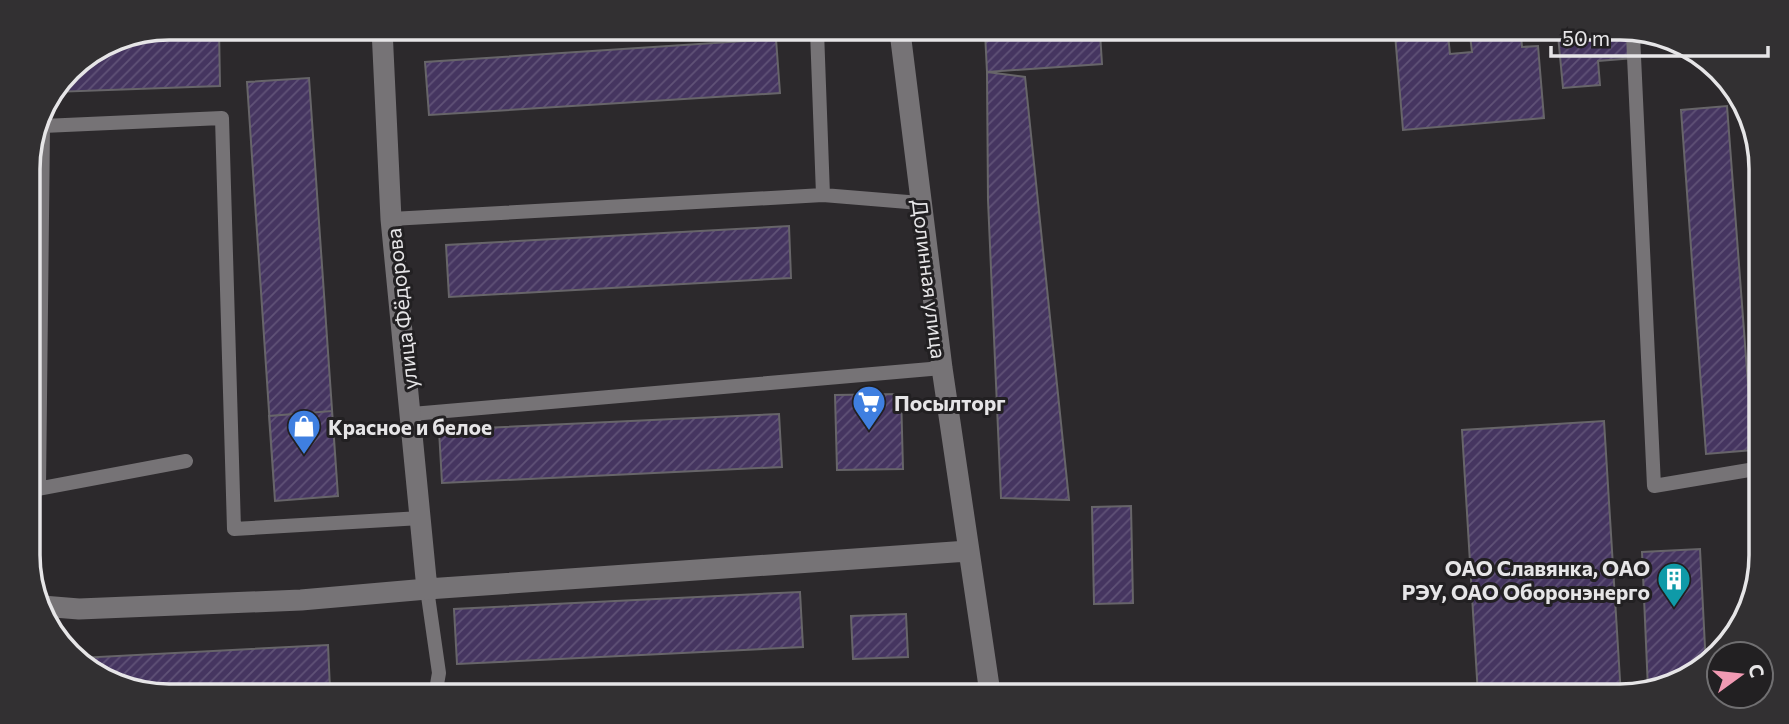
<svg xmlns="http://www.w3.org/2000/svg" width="1789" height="724" font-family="Commissioner,sans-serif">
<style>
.building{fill:url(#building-hatch);stroke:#676569;stroke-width:2}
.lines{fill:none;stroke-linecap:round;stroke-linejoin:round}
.service{stroke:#767376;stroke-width:14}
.minor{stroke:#767376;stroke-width:21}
.labels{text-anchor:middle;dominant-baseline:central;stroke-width:6;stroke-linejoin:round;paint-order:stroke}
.street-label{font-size:21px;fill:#e6e5e7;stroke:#222022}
.poi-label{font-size:21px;font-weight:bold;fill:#e6e5e7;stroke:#222022;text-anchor:start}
.rim{fill:none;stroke:#e6e5e7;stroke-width:3.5}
</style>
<defs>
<pattern id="building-hatch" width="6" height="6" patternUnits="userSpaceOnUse" patternTransform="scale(1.75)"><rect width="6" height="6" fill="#453560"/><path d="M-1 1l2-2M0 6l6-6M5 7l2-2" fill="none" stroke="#605277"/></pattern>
</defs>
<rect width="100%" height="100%" fill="#2c292c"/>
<path class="building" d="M219,28L220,86L54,92L76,63L115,39L164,29Z
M985,32L1100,33L1102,64L987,72Z
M1395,34L1448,35L1450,54L1472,52L1470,35H1521L1522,47L1538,46L1544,118L1403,130Z
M1558,35H1632L1634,58L1598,61L1600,85L1563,88Z
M776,39L780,93L429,115L425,62Z
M987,72L1025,77L1069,500L1001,498L988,200Z
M309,78L338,496L275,501L247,82Z
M1727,106L1753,450L1706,454L1681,110Z
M789,226L791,278L449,297L446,245Z
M901,394L903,469L837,470L835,395Z
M332,411L338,496L275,501L269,416Z
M779,414L782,467L442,483L439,430Z
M1604,421L1621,696L1478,695L1462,430Z
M1131,506L1133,603L1094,604L1092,507Z
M1700,549L1706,667L1648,689L1642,552Z
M800,592L803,647L457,664L454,609Z
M906,614L908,657L853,659L851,616Z
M328,645L330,689L123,688L78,658Z"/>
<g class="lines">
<path class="service" d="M817,31L823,195
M1633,35L1654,486L1755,469
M391,219L823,195L920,203
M412,414L942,368
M39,488L43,126L222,118L234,529L421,518
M32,490L186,461
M427,589L439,673L436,690"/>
<path class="minor" d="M382,29L391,219L427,589
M900,32L942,368L990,693
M42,606L79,609L301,600L427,589L968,551"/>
</g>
<defs>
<symbol id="supermarket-pin" viewBox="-11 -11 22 30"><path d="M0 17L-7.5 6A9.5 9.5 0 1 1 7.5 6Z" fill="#3f7fe0" stroke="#222022"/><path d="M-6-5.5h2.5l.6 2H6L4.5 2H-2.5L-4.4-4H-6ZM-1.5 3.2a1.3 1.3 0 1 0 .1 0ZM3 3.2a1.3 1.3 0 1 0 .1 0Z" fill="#fff"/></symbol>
<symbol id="shop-pin" viewBox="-11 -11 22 30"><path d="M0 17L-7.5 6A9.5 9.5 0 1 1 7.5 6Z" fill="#3f7fe0" stroke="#222022"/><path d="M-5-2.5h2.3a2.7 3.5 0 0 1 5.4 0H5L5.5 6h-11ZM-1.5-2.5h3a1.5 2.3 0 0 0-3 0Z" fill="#fff"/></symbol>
<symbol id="building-pin" viewBox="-11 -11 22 30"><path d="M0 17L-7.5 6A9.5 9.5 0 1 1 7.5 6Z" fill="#0f9aa8" stroke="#222022"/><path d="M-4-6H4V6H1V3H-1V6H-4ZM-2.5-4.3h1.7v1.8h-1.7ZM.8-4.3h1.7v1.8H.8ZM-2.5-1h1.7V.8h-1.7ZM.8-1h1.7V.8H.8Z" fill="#fff"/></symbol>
</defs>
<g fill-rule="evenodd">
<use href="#supermarket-pin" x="850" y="383" width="38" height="52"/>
<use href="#shop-pin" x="285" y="407" width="38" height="52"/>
<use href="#building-pin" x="1655" y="560" width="38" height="52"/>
</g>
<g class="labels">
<g class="street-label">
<text transform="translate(930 279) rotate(83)">Долинная улица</text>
<text transform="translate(401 309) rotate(-96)">улица Фёдорова</text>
</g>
<g class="poi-label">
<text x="894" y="402">Посылторг</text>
<text x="328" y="426">Красное и белое</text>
<text x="1650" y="567" text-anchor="end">ОАО Славянка, ОАО<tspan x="1650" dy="24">РЭУ, ОАО Оборонэнерго</tspan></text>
</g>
</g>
<path d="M0 0H1789V724H0ZM169 40H1620A129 129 0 0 1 1749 169V555A129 129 0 0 1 1620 684H169A129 129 0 0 1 40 555V169A129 129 0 0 1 169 40Z" fill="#323032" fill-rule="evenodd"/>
<path class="rim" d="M169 40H1620A129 129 0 0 1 1749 169V555A129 129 0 0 1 1620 684H169A129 129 0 0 1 40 555V169A129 129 0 0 1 169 40Z"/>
<g transform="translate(1740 675) rotate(75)"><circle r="33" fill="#222022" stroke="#706f71" stroke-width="2"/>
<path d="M0-5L12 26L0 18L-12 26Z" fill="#f19ab3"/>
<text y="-10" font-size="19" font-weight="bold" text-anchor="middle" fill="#e6e5e7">С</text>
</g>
<path d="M1551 46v10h217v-10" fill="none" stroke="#e6e5e7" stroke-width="3.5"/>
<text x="1562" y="46" font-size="21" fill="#e6e5e7" stroke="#222022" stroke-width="5" paint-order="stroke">50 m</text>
</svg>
